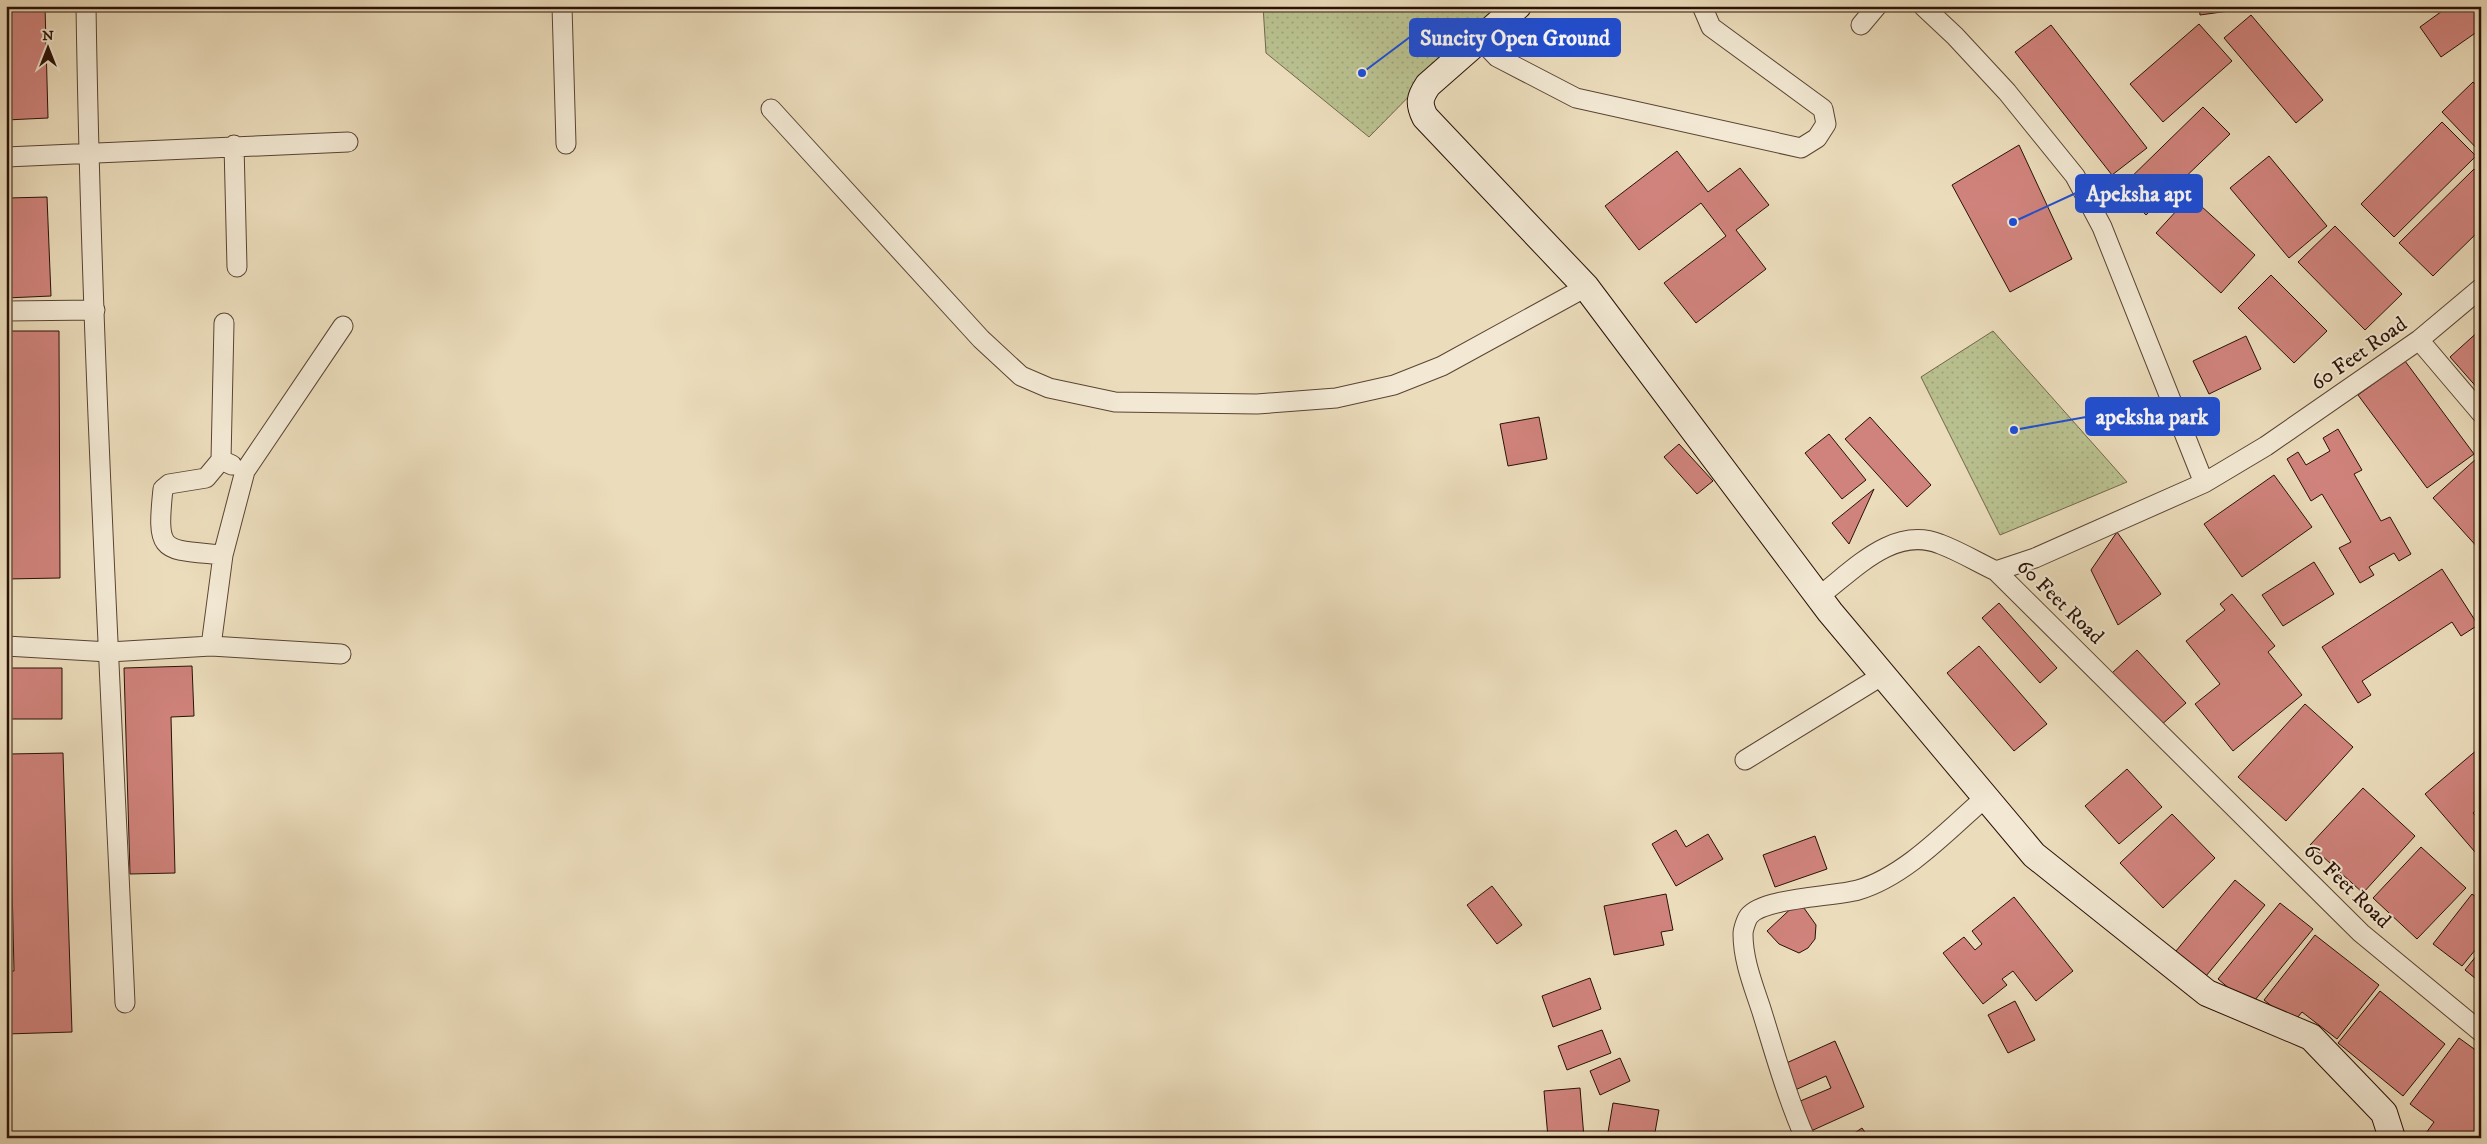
<svg xmlns="http://www.w3.org/2000/svg" width="2487" height="1144" font-family="'IM FELL DW Pica',serif">
<style>
.park{fill:url(#park-dots);stroke:#72684a}
.building{fill:#d0837c;stroke:#2a1106}
.lines{fill:none;stroke-linecap:round;stroke-linejoin:round}
.street-casing{stroke:#5a4433;stroke-width:21}
.secondary-casing{stroke:#2a1106;stroke-width:28}
.street{stroke:#f2e8d3;stroke-width:19}
.secondary{stroke:#f2e8d3;stroke-width:26}
.labels{text-anchor:middle;dominant-baseline:central;stroke-width:4;stroke-linejoin:round;paint-order:stroke}
.street-label{font-size:21px;fill:#2a1106;stroke:#f2e8d3}
.leader{fill:none;stroke:#1d4ed8;stroke-width:2}
.callout-dot{fill:#1d4ed8;stroke:#f2e8d3;stroke-width:2}
.callout{fill:#1d4ed8;stroke:#1d4ed8;stroke-width:2}
.callout-label{font-size:22px;text-anchor:middle;font-weight:bold;fill:#fff}
</style>
<defs>
<pattern id="park-dots" width="8" height="8" patternUnits="userSpaceOnUse" patternTransform="scale(1.25)"><rect width="8" height="8" fill="#b9c08f"/><path d="M2 2h.1M6 6h.1" fill="none" stroke="#9fa47a" stroke-width="1.8" stroke-linecap="round"/></pattern>
</defs>
<rect width="100%" height="100%" fill="#ebdcbb"/>
<filter id="stains"><feTurbulence type="fractalNoise" baseFrequency=".004" numOctaves="4"/><feColorMatrix values="0 0 0 0 .2 0 0 0 0 .09 0 0 0 0 .02 0 0 0 .5 -.17"/></filter>
<radialGradient id="worn" r=".72"><stop offset=".6" stop-color="#630" stop-opacity="0"/><stop offset="1" stop-color="#630" stop-opacity=".3"/></radialGradient>
<path class="park" d="M1263,6H1498L1369,137L1266,53Z
M1993,331L2127,482L2000,535L1921,377Z"/>
<path class="building" d="M6,6H45L48,118L6,120Z
M2199,6H2228L2229,11L2200,15Z
M2449,6H2481V29L2441,57L2420,27Z
M2251,15L2323,100L2296,123L2224,38Z
M2199,24L2232,61L2163,122L2130,84Z
M2051,25L2147,148L2112,175L2015,52Z
M2473,82L2481,90V153L2442,112Z
M2203,107L2230,134L2146,215L2120,188Z
M2442,122L2476,156L2394,237L2361,204Z
M2019,145L2072,259L2010,292L1952,185Z
M1677,151L1708,192L1740,168L1769,205L1736,230L1766,269L1696,323L1664,283L1726,236L1701,203L1639,250L1605,206Z
M2269,156L2327,226L2289,258L2230,188Z
M6,162L8,198L47,197L51,296L6,298Z
M2474,169L2481,176V229L2433,276L2399,243Z
M2190,196L2255,255L2221,293L2156,233Z
M2335,226L2402,294L2365,330L2298,262Z
M2271,275L2327,331L2294,363L2238,308Z
M2481,329V391H2480L2450,357Z
M6,331H59L60,578L6,579Z
M2246,336L2261,369L2209,394L2193,361Z
M2405,361L2474,454L2427,488L2358,395Z
M1539,417L1547,459L1508,466L1500,424Z
M1870,417L1931,485L1907,507L1845,439Z
M2338,429L2362,470L2354,474L2381,521L2390,517L2411,554L2399,561L2394,553L2369,567L2374,575L2360,583L2339,548L2351,542L2322,494L2311,501L2287,459L2298,452L2306,465L2330,451L2323,438Z
M1829,434L1866,480L1842,499L1805,453Z
M1679,444L1713,481L1697,494L1664,457Z
M2477,458L2481,462V547L2479,549L2433,498Z
M2274,475L2312,527L2242,577L2204,524Z
M1874,489L1849,544L1832,523Z
M2117,532L2161,594L2118,625L2091,570Z
M2314,562L2334,594L2283,626L2262,595Z
M2442,569L2478,625L2461,636L2452,622L2362,681L2371,695L2358,703L2322,647Z
M2232,594L2275,646L2268,652L2302,695L2233,751L2195,704L2220,684L2186,641L2225,610L2220,604Z
M1999,603L2057,668L2040,683L1982,618Z
M1979,646L2047,724L2014,751L1947,673Z
M2137,650L2186,703L2160,726L2112,673Z
M192,666L194,716L171,717L175,873L130,874L124,668Z
M6,668H62V719H6Z
M2305,704L2353,747L2286,821L2238,777Z
M2478,749L2481,752V806L2473,813L2481,822V859L2425,794Z
M63,753L72,1032L6,1034V971H14L9,754Z
M2127,769L2162,807L2119,844L2085,806Z
M2363,788L2415,836L2363,893L2310,845Z
M2172,814L2215,858L2163,908L2120,863Z
M1676,830L1686,847L1708,834L1723,859L1676,886L1652,844Z
M1815,836L1827,869L1775,887L1763,855Z
M2421,847L2466,888L2417,939L2373,898Z
M2235,880L2265,905L2201,982L2171,957Z
M1492,886L1522,925L1497,944L1467,905Z
M1666,894L1673,930L1661,932L1664,945L1614,955L1604,906Z
M2472,894L2481,901V943L2462,966L2433,944Z
M2014,897L2073,971L2036,1001L2013,971L2002,979L2007,985L1983,1004L1943,953L1964,937L1975,950L1982,944L1972,931Z
M1799,901L1816,925L1815,939L1808,948L1799,953L1779,944L1767,931Z
M2280,903L2313,929L2250,1006L2218,979Z
M2315,935L2379,985L2337,1039L2302,1012L2293,1023L2264,1000Z
M2481,950V983L2465,970Z
M1590,978L1601,1009L1553,1027L1542,996Z
M2380,991L2445,1044L2403,1096L2338,1043Z
M2015,1001L2035,1040L2008,1053L1988,1015Z
M1602,1030L1611,1053L1567,1070L1558,1046Z
M2459,1038L2481,1054V1137L2432,1138L2426,1133L2434,1122L2410,1104Z
M1835,1041L1864,1107L1811,1131L1798,1102L1831,1088L1826,1076L1793,1091L1782,1065Z
M1620,1058L1630,1081L1600,1095L1590,1071Z
M1580,1088L1584,1138H1548L1544,1091Z
M1613,1103L1659,1110L1654,1138H1607Z
M1862,1128L1869,1138H1847Z"/>
<g class="lines">
<defs>
<path id="street" d="M86,6C91,339 110,671 125,1003
M562,6L566,144
M1923,6L1955,36L2007,92L2075,176L2102,227L2204,483
M1861,25L1877,6
M1480,39L1497,57L1576,98L1801,148L1817,138L1826,124L1823,109L1711,27L1702,6
M771,109L981,339L1021,376L1049,388L1115,402L1257,404L1336,398L1394,385L1442,366L1586,287
M234,145L237,267
M6,157L348,142
M2481,288L2419,340L2266,446L2204,483L2035,558L1996,571L2361,933L2481,1032
M6,311L95,310
M224,323L221,460L232,465
M2419,340L2481,413
M221,460L206,478L169,484L163,489C156,555 162,549 223,555
M1818,597C1853,571 1893,525 1940,544C1959,551 1977,562 1996,571
M6,646L109,652L211,646L341,654
M211,646L223,555L245,471L343,326
M1745,760L1883,675
M1805,1138C1787,1097 1775,1054 1762,1012C1754,987 1743,961 1743,934C1743,930 1746,920 1749,916C1763,898 1832,897 1858,890C1906,876 1949,829 1986,797"/>
<path id="secondary" d="M1518,6L1428,85C1420,97 1418,103 1425,117L1586,287L1830,612L2034,855L2207,993L2311,1037L2384,1113L2392,1138"/>
</defs>
<use href="#street" class="street-casing"/>
<use href="#secondary" class="secondary-casing"/>
<use href="#street" class="street"/>
<use href="#secondary" class="secondary"/>
</g>
<g class="labels">
<g class="street-label">
<text transform="translate(2359 354) rotate(-35)">60 Feet Road</text>
<text transform="translate(2060 602) rotate(44)">60 Feet Road</text>
<text transform="translate(2347 886) rotate(44)">60 Feet Road</text>
</g>
</g>
<path class="leader" d="M1362 73L1410 37M2013 222L2076 193M2014 430L2086 417"/>
<g class="callout-dot">
<circle cx="1362" cy="73" r="5"/>
<circle cx="2013" cy="222" r="5"/>
<circle cx="2014" cy="430" r="5"/>
</g>
<g class="callout">
<rect x="1410" y="19" width="210" height="37" rx="5"/>
<rect x="2076" y="175" width="126" height="37" rx="5"/>
<rect x="2086" y="398" width="133" height="37" rx="5"/>
</g>
<g class="callout-label">
<text x="1515" y="45">Suncity Open Ground</text>
<text x="2139" y="201">Apeksha apt</text>
<text x="2152" y="424">apeksha park</text>
</g>
<rect width="2487" height="1144" fill="none" stroke="#ebdcbb" stroke-width="25"/>
<rect x="8" y="8" width="2472" height="1129" fill="none" stroke="#2a1106" stroke-width="2.5"/>
<rect x="12" y="12" width="2462" height="1119" fill="none" stroke="#2a1106"/>
<g transform="translate(48 48)" stroke="#f2e8d3" stroke-width="4" paint-order="stroke">
<path d="M0-4L9 19L0 12L-9 19Z" fill="#2a1106"/>
<text y="-8" font-size="14" font-weight="bold" text-anchor="middle" fill="#2a1106">N</text>
</g>
<rect width="100%" height="100%" filter="url(#stains)"/>
<rect width="100%" height="100%" fill="url(#worn)"/>
</svg>
